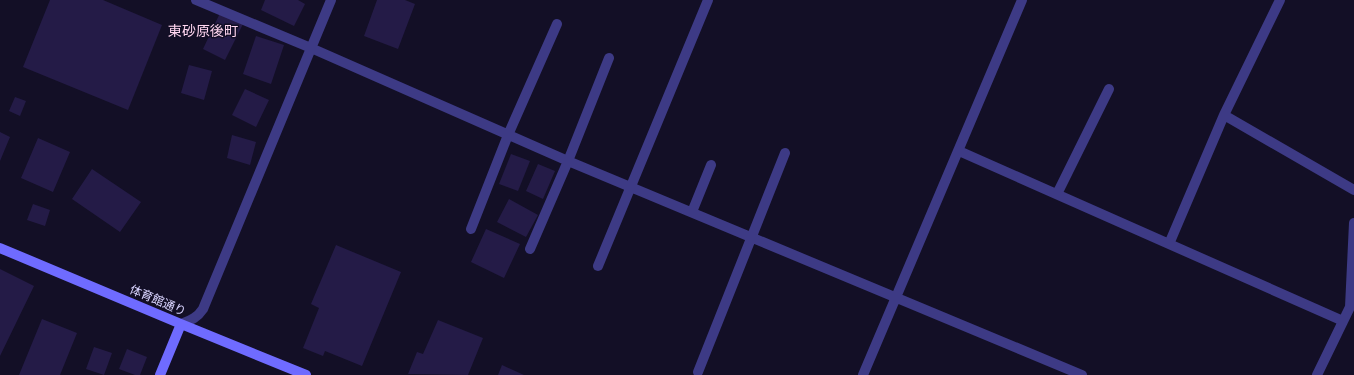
<svg xmlns="http://www.w3.org/2000/svg" width="1354" height="375" font-family="'Titillium Web','Noto Sans JP',sans-serif">
<style>
.building{fill:#241b47}
.lines{fill:none;stroke-linecap:round;stroke-linejoin:round}
.street{stroke:#3d3a85;stroke-width:10}
.secondary{stroke:#6f6bff;stroke-width:10}
.labels{text-anchor:middle;dominant-baseline:central;stroke-width:3;stroke-linejoin:round;paint-order:stroke}
.street-label{font-size:12px;fill:#d9d4ff;stroke:#130f26}
.quarter-label{font-size:14px;fill:#ffd6f0;stroke:#130f26}
</style>
<rect width="100%" height="100%" fill="#130f26"/>
<path class="building" d="M50,0H103L162,25L128,110L23,67Z
M265,0H298L305,4L294,26L261,10Z
M377,0H405L415,4L398,49L364,36Z
M220,13L243,24L225,60L203,49Z
M256,36L284,45L271,84L243,74Z
M189,65L212,71L204,100L181,93Z
M245,89L269,100L256,127L232,115Z
M15,97L26,101L20,116L9,111Z
M0,132L10,137L0,161Z
M232,135L256,142L250,165L227,158Z
M38,138L70,152L53,192L21,178Z
M511,154L530,161L518,191L499,184Z
M538,164L555,171L543,199L526,191Z
M92,169L141,202L120,232L72,199Z
M509,199L538,215L526,237L497,222Z
M33,204L50,210L45,226L27,220Z
M486,229L520,244L504,278L471,262Z
M336,245L401,272L362,366L325,351L323,356L303,348L319,308L311,304Z
M0,269L34,286L0,356Z
M42,319L77,333L60,375H19Z
M438,320L483,338L468,375L408,374L417,352L423,354Z
M94,347L112,353L104,375L86,369Z
M127,349L147,357L140,375H135L119,369Z
M502,365L524,375H498Z"/>
<g class="lines">
<path class="street" d="M196,0L311,48L568,161L1082,375
M1224,115L1354,190
M959,151L1343,321
M1057,194L1109,89
M692,212L711,165
M471,229L508,135L557,24
M1169,244L1224,115L1280,0
M530,249L568,161L609,58
M598,266L708,0
M181,324C191,320 197,318 203,309L331,0
M698,372L785,153
M863,375L1022,0
M1317,375L1350,307L1354,223"/>
<path class="secondary" d="M0,248L181,324L306,375
M160,375L181,324"/>
</g>
<g class="labels">
<g class="street-label">
<text transform="translate(158 300) rotate(23)">体育館通り</text>
</g>
<g class="quarter-label">
<text x="203" y="30">東砂原後町</text>
</g>
</g>
</svg>
